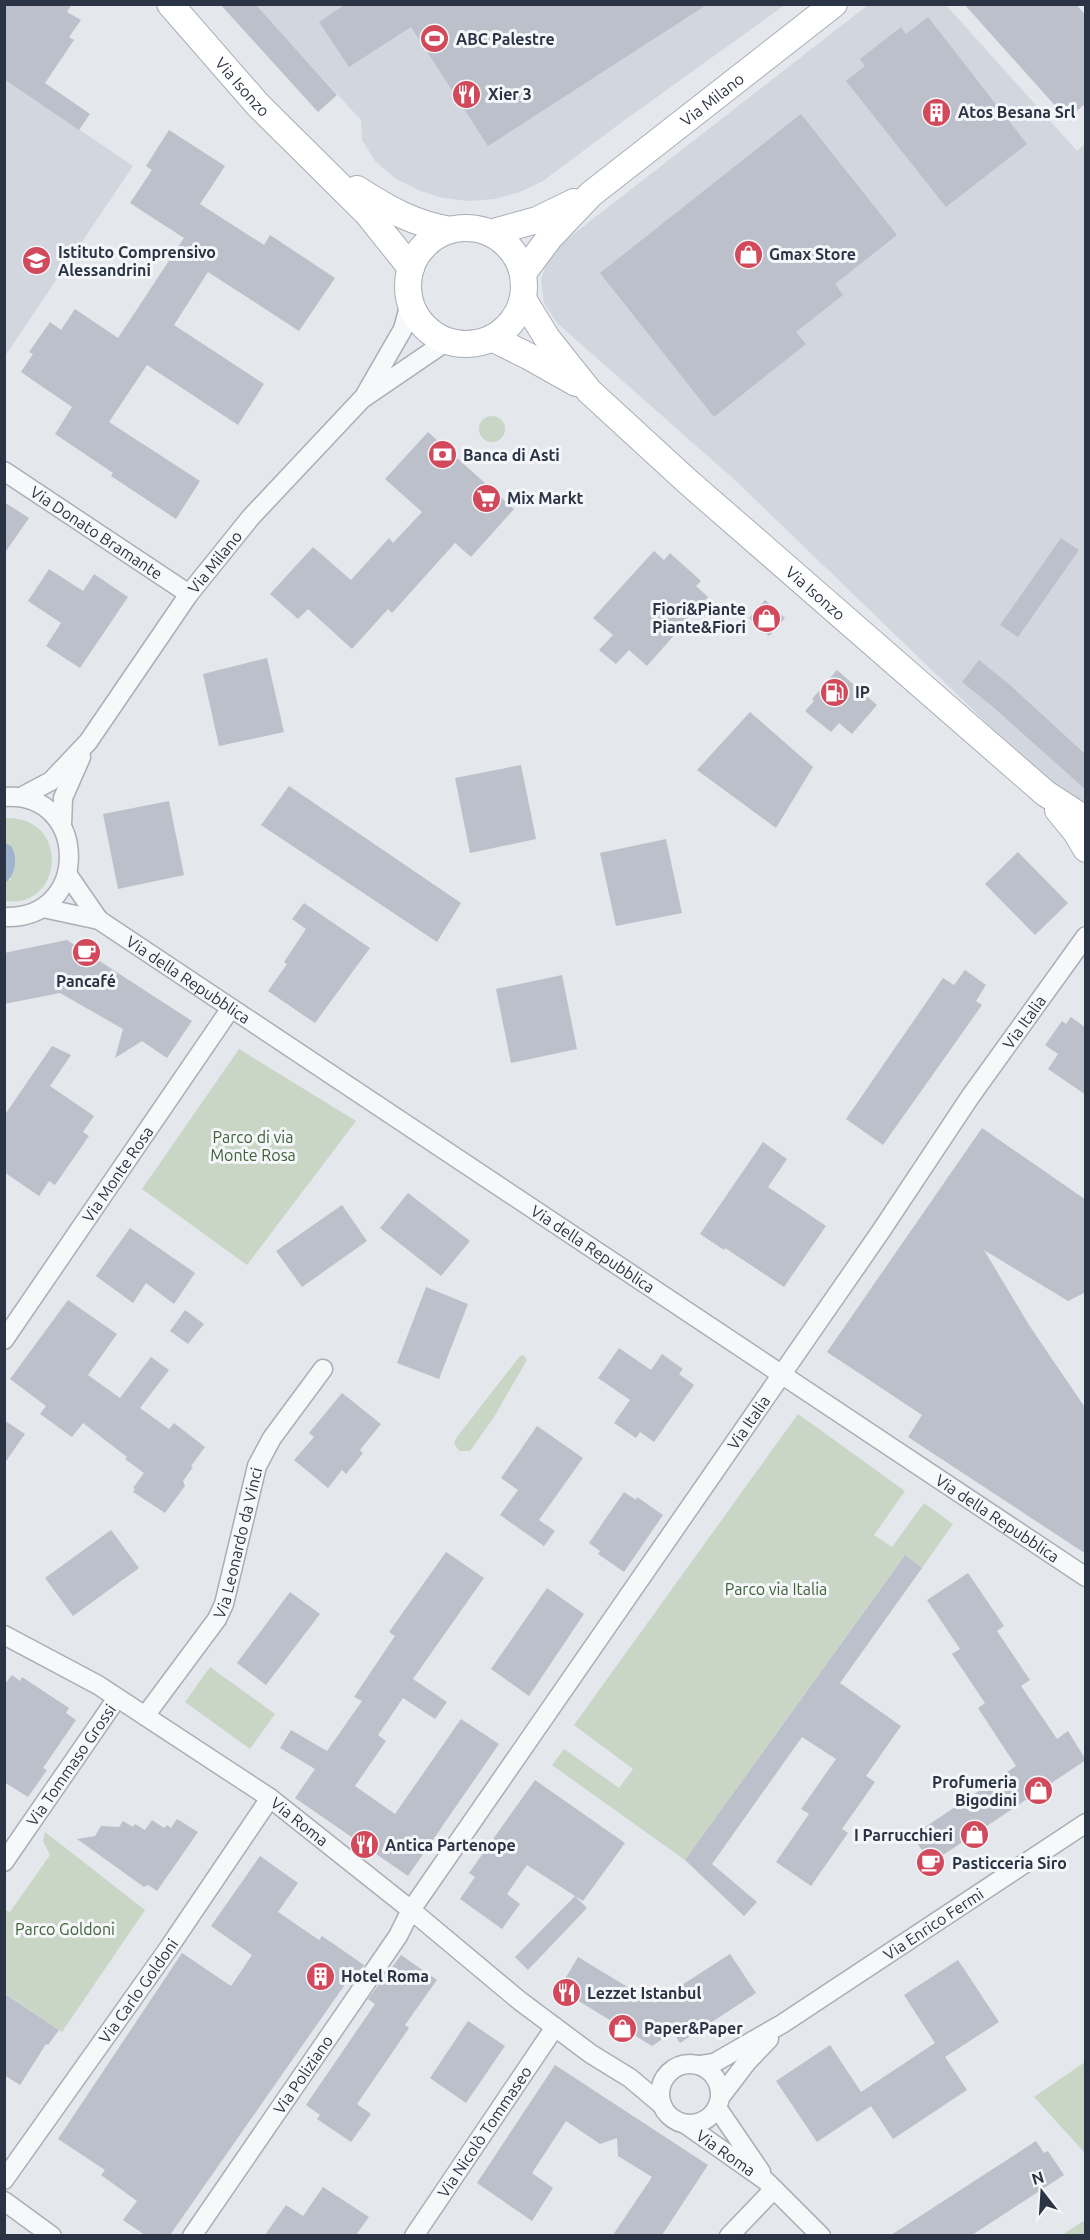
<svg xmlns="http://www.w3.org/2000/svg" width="1090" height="2240" font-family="Ubuntu,sans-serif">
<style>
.built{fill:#d2d6de}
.green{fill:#c9d6c5}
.water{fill:#9fb4cc}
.building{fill:#bbc0ca}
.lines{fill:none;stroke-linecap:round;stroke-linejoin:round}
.street-casing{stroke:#a9aeb7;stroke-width:21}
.secondary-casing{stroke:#a9aeb7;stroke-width:28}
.street{stroke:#f7f8fa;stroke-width:18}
.secondary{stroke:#fff;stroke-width:26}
.labels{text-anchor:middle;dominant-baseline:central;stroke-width:6;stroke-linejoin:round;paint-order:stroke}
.poi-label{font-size:16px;font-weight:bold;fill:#2b3445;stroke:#f4f6f9;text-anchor:start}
.street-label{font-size:16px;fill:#2b3445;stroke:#f4f6f9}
.park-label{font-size:16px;fill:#3f6138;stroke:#f4f6f9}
</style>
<rect width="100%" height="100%" fill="#e4e7ec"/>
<path class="built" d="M255,5H785L622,122L543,181L520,192L495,199L469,201L443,198L418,190L395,178L375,161L362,140L361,120Z
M868,5H946L1077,151L1085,144V806L1051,785L736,481L557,323L544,303L541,280L546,264L553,250Z
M5,79L133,166L5,356Z"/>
<path class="green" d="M479 429a13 13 0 1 1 26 0a13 13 0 1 1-26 0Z
M5,818C72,816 63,910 5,901L4,881L10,880L14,865L5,843Z
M239,1049L356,1121L247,1265L142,1189Z
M523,1355L527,1360L494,1417L470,1451H459L454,1443L457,1437L520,1356Z
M798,1414L905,1491L874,1535L892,1547L924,1503L953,1524L922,1568L904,1556L685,1860L552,1765L564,1749L619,1788L633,1769L574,1725Z
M210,1667L275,1714L250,1749L185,1702Z
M45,1832L145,1910L62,2032L5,1993V1910L10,1912L50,1855L43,1841Z
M1085,2062V2153L1034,2097Z
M1085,2220V2235H1062Z"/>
<path class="water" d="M4,843L11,846C18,856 16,875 6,882L4,881Z"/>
<path class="building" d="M4,4H72L67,12L81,20L69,37L74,40L45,83L90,114L79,130L4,79Z
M220,4H255L337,95L318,112Z
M346,4H708L488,146L411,27L349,67L319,22Z
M964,4H1076L1086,16V103L1067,119Z
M928,17L1027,144L946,207L846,81L865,66L860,59L901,27L906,34Z
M801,114L897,235L835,284L843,295L796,332L806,344L714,417L600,273Z
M169,130L225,166L200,204L264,245L270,235L335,278L299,331L208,272L174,325L264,384L238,425L147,365L109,422L200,481L176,519L111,476L113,473L55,434L72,407L21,372L33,354L29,352L50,322L61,330L75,309L118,338L184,238L130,203L152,170L146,166Z
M428,432L514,509L471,557L455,543L392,613L388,609L352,649L308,609L298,619L270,594L313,547L351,580L389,538L393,543L422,512L385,479Z
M4,502L29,518L4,554Z
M1061,538L1079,550L1018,637L1000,625Z
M654,551L664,560L670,553L701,581L696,586L708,597L647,666L629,650L616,664L599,650L613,635L593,618Z
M49,569L83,591L94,574L128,597L80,668L46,646L61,623L28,601Z
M765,600L785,618L769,636L749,618Z
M267,658L284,732L219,746L203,674Z
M979,660L1010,685L1086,755V790L992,706L962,682Z
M837,670L877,705L852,734L839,723L831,732L805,711L814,701L812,699Z
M750,712L813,767L776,828L697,770Z
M521,765L536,839L470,853L455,778Z
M289,786L461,903L437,942L261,825Z
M169,801L184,875L118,889L103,814Z
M666,839L682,913L616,926L600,853Z
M1018,852L1068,903L1035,935L985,884Z
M304,903L370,948L315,1023L268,991L287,964L284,962L306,929L292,919Z
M67,940L192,1021L167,1058L142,1041L115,1058L123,1029L60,993L4,1004V953Z
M965,970L986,985L976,1001L982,1005L883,1145L846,1119L943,978L954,985Z
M562,975L577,1049L511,1063L496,989Z
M1071,1017L1086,1028V1095L1048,1069L1058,1054L1045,1045L1062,1021L1066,1024Z
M52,1046L71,1055L50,1086L94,1116L83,1132L89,1136L55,1185L49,1181L39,1196L4,1172V1116Z
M982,1128L1086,1200V1292L1068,1301L984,1250L1029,1325L1086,1409V1554L908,1437L922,1415L827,1352Z
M763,1142L787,1159L768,1187L826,1226L784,1287L725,1248L724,1250L700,1234Z
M408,1193L470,1241L441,1276L380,1228Z
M342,1205L367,1241L302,1287L276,1251Z
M130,1228L195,1273L174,1304L146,1283L133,1303L96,1276Z
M426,1287L468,1304L439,1379L397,1363Z
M68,1300L117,1334L88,1375L120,1398L151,1357L169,1370L140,1408L169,1429L174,1423L205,1447L191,1466L193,1467L183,1481L185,1486L165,1513L133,1492L135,1489L133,1488L144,1473L125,1459L127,1457L83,1423L72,1437L40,1414L46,1406L10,1379Z
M185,1310L204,1324L188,1344L170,1331Z
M619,1348L651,1370L662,1354L683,1369L679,1374L694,1385L654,1442L640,1432L636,1438L614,1423L630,1400L598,1378Z
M342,1393L381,1424L360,1450L363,1453L346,1474L342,1470L328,1488L294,1460L314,1437L309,1433Z
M4,1420L25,1434L4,1464Z
M537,1426L583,1458L539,1520L555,1531L544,1546L500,1515L518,1490L501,1478Z
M624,1492L636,1500L637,1497L663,1515L624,1572L598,1554L600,1551L589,1543Z
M111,1530L139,1568L73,1616L45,1578Z
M446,1552L484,1578L413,1679L447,1702L435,1719L403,1698L378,1735L386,1741L355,1786L395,1814L461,1719L499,1744L408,1876L295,1798L315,1769L280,1748L291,1730L327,1751L362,1701L354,1697L395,1636L389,1632Z
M905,1555L922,1568L840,1683L901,1726L866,1776L875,1782L842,1829L848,1833L811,1886L776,1862L809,1814L801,1809L836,1759L802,1737L712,1864L757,1902L744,1916L685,1860Z
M968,1573L1004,1626L997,1631L1030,1680L1021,1686L1057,1739L1068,1731L1086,1760L931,1863L912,1836L1016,1766L978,1708L985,1703L952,1654L960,1649L927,1600Z
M547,1588L584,1614L529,1696L491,1669Z
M290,1592L320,1614L266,1685L237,1663Z
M12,1675L20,1681L22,1677L69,1708L66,1713L76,1720L43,1768L47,1770L28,1797L4,1782V1685Z
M535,1780L625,1843L583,1901L575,1896L587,1908L528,1970L515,1957L575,1896L527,1865L507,1894L520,1904L502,1929L460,1899L475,1877L469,1873Z
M177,1819L198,1832L157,1891L148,1885L144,1887L77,1839L95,1836L101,1826L119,1827L123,1821L133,1827L135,1824L145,1830L152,1820L164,1828L167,1825L171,1828Z
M260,1856L298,1883L278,1912L319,1940L322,1936L364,1965L350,1986L346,1983L170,2235H145L123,2220L137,2201L101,2175L105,2170L58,2139L182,1953L231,1986L252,1955L211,1926Z
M730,1954L756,1993L680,2043L673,2032L652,2046L559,1989L578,1957L654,2003Z
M401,1955L437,1980L405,2025L409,2028L357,2104L371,2114L351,2142L317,2119L320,2115L306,2105L375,2004L368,1999Z
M958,1960L999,2022L945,2057L967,2090L893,2139L871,2106L817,2142L776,2081L830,2045L861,2092L935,2043L904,1995Z
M4,1993L59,2030L48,2045L46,2044L20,2085L4,2075Z
M468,2021L505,2046L466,2103L430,2078Z
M555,2065L708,2165L662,2235H613L652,2177L618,2156L617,2138L600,2144L566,2121L532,2173L553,2188L532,2221L477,2183Z
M1036,2141L1044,2153L1048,2151L1064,2175L972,2235H891Z
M323,2187L369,2217L356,2235H265L286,2205L303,2216Z"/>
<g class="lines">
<defs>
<g id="street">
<path d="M365,395L403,329L410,303"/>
<path id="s1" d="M4,471L189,594"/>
<path d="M4,797C89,790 92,921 4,917"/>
<path id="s2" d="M21,797L51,781L88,742L189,594L251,517L362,399L447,341"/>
<path d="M62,825L63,798L81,757"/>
<path id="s3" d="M68,875L99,920L1086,1577"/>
<path d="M43,908L99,920"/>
<path id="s4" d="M4,1340L231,1008"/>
<path id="s5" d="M4,1635L98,1685L270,1798L411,1910L520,2001L591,2054L630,2078L662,2105"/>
<path id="s6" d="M145,1716L217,1619L224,1604L257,1466L272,1438L323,1369"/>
<path id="s7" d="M4,1862L117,1698"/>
<circle cx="690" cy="2094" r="30"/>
<path id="s8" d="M701,2065L714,2063L782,2024L1086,1823"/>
<path d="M721,2096L747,2062L769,2039"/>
<path d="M718,2109L761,2172"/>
<path id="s9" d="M685,2124L766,2181L821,2236"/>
<path id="s10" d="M4,2180L168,1949L270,1798"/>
<path d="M4,2201L52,2236"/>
<path id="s11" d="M192,2236L398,1936L411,1910L881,1231L970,1097L1086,936"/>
<path id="s12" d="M414,2236L555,2027"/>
<path d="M729,2236L774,2189"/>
</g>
<g id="secondary">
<path id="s13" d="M170,4L258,105L367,213L411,268"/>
<path d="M357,189C388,209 414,224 451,230"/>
<circle cx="466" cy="286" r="58"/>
<path d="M490,233L537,220L574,202"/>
<path id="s14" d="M523,273L550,237L591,194L834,4"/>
<path id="s15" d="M523,299L547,338L589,391L687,481L1045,793L1086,820"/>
<path d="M492,338L528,356L576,383"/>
<path d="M1058,810L1076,832L1086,849"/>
</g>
</defs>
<use href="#street" class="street-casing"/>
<use href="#secondary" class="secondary-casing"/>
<use href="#street" class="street"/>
<use href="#secondary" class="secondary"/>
</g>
<defs>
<symbol id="stadium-disc" viewBox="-11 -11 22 22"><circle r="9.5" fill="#d1495b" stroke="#f4f6f9"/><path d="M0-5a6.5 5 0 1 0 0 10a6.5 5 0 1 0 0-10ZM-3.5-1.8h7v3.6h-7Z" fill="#fff"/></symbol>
<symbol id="restaurant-disc" viewBox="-11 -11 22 22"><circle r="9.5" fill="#d1495b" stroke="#f4f6f9"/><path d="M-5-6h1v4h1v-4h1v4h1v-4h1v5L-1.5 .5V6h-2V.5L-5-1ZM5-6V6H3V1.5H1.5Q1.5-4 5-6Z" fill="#fff"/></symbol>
<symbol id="building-disc" viewBox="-11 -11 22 22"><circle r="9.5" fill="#d1495b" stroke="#f4f6f9"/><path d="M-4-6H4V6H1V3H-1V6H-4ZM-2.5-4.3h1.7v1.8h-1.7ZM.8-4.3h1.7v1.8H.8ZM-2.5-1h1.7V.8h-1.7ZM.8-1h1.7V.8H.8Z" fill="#fff"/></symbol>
<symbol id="shop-disc" viewBox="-11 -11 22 22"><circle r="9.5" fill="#d1495b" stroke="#f4f6f9"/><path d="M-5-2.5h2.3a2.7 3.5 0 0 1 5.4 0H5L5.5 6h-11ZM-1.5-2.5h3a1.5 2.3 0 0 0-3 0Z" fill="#fff"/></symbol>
<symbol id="school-disc" viewBox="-11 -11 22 22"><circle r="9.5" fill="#d1495b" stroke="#f4f6f9"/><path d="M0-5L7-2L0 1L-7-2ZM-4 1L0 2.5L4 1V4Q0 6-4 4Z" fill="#fff"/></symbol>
<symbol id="bank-disc" viewBox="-11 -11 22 22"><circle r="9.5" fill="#d1495b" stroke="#f4f6f9"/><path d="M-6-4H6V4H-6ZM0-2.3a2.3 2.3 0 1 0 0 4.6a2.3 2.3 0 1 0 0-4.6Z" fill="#fff"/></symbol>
<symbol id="supermarket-disc" viewBox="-11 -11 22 22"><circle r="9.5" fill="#d1495b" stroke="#f4f6f9"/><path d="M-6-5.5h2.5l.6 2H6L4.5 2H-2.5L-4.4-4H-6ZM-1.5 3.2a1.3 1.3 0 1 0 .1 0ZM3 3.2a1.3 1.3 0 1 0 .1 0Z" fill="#fff"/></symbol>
<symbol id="fuel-disc" viewBox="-11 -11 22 22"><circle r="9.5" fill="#d1495b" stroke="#f4f6f9"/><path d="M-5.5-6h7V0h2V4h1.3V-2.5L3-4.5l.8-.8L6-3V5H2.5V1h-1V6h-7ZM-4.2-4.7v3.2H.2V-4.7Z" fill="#fff"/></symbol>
<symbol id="cafe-disc" viewBox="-11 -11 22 22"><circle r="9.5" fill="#d1495b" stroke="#f4f6f9"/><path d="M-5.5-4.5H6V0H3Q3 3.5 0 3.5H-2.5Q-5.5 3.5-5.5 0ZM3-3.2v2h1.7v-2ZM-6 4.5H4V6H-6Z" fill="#fff"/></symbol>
</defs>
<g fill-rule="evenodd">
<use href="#stadium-disc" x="418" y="22" width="33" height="33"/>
<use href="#restaurant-disc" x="450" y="78" width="33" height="33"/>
<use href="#building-disc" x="920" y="96" width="33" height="33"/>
<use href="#shop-disc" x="732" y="238" width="33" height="33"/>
<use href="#school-disc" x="20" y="244" width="33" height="33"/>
<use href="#bank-disc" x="426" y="438" width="33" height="33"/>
<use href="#supermarket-disc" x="470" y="482" width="33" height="33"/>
<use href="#shop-disc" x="750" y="602" width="33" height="33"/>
<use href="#fuel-disc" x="818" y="676" width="33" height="33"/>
<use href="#cafe-disc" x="70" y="936" width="33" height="33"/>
<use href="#shop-disc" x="1022" y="1774" width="33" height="33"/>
<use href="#shop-disc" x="958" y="1818" width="33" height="33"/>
<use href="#restaurant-disc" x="348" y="1828" width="33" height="33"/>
<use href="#cafe-disc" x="914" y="1846" width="33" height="33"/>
<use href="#building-disc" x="304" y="1960" width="33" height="33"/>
<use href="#restaurant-disc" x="550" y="1976" width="33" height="33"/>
<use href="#shop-disc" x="606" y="2012" width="33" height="33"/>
</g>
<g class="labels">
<g class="poi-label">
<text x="456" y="39">ABC Palestre</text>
<text x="488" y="94">Xier 3</text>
<text x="958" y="112">Atos Besana Srl</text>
<text x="58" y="252">Istituto Comprensivo<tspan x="58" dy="18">Alessandrini</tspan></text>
<text x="769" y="254">Gmax Store</text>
<text x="463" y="455">Banca di Asti</text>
<text x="507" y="498">Mix Markt</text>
<text x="746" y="609" text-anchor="end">Fiori&amp;Piante<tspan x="746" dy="18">Piante&amp;Fiori</tspan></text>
<text x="855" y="692">IP</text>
<text x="86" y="981" text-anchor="middle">Pancafé</text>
<text x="1017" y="1782" text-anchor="end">Profumeria<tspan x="1017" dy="18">Bigodini</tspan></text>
<text x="953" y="1835" text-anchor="end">I Parrucchieri</text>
<text x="385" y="1845">Antica Partenope</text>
<text x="952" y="1863">Pasticceria Siro</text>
<text x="341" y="1976">Hotel Roma</text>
<text x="587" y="1993">Lezzet Istanbul</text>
<text x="644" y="2028">Paper&amp;Paper</text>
</g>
<g class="street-label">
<text stroke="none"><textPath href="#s13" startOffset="110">Via Isonzo</textPath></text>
<text stroke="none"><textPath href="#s14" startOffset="258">Via Milano</textPath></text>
<text stroke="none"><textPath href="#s1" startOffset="111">Via Donato Bramante</textPath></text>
<text stroke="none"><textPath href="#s2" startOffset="308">Via Milano</textPath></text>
<text stroke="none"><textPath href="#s15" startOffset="417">Via Isonzo</textPath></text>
<text stroke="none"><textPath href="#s3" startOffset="162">Via della Repubblica</textPath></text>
<text stroke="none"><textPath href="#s11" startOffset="1472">Via Italia</textPath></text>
<text stroke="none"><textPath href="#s4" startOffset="201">Via Monte Rosa</textPath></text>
<text stroke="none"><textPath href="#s3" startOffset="648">Via della Repubblica</textPath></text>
<text stroke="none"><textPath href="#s11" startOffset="986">Via Italia</textPath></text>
<text stroke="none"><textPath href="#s3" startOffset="1134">Via della Repubblica</textPath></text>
<text stroke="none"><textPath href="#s6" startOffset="200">Via Leonardo da Vinci</textPath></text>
<text stroke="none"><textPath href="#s7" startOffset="118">Via Tommaso Grossi</textPath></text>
<text stroke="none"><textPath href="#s5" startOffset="350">Via Roma</textPath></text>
<text stroke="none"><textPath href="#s8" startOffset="273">Via Enrico Fermi</textPath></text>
<text stroke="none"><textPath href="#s10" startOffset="232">Via Carlo Goldoni</textPath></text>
<text stroke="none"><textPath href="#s11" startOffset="196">Via Poliziano</textPath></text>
<text stroke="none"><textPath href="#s12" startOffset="126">Via Nicolò Tommaseo</textPath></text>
<text stroke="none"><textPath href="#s9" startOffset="50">Via Roma</textPath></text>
</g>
<g class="park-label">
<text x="253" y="1137">Parco di via<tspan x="253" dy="18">Monte Rosa</tspan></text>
<text x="776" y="1589">Parco via Italia</text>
<text x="65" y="1929">Parco Goldoni</text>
</g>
</g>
<rect width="1090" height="2240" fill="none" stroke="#2b3445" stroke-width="12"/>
<g transform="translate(1042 2192) rotate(343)" stroke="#f4f6f9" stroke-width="4.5" paint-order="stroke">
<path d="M0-4.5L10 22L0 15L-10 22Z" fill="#2b3445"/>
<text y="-9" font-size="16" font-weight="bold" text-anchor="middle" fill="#2b3445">N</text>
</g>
</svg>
